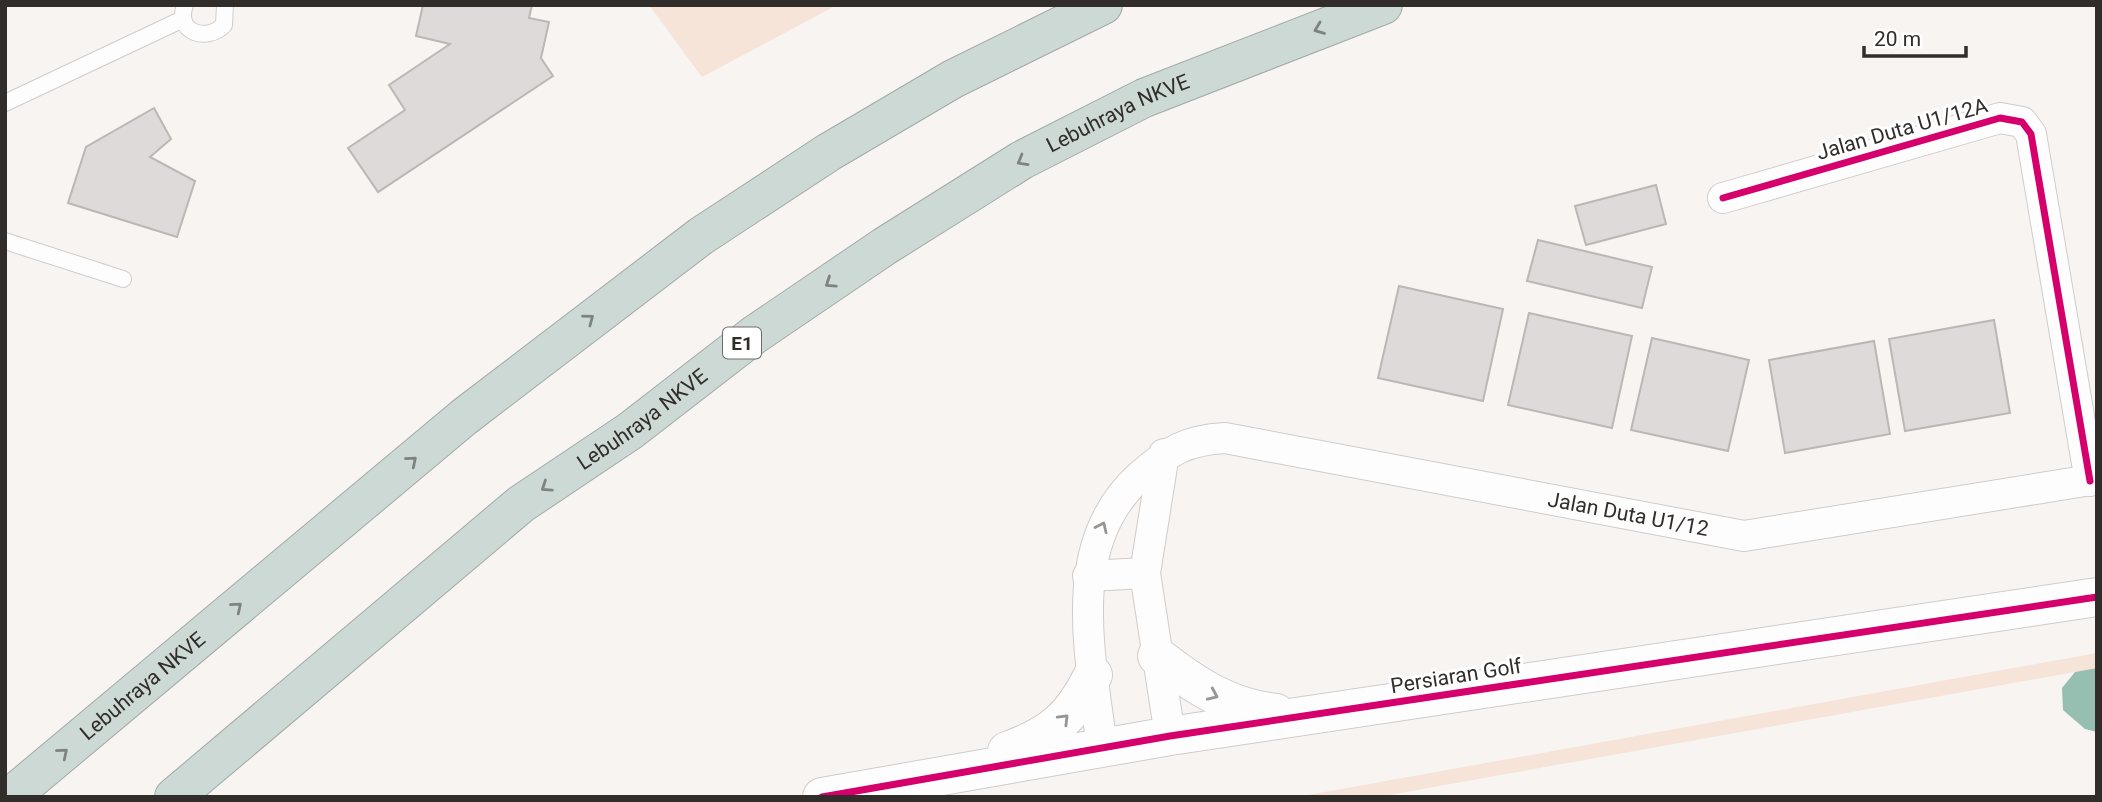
<svg xmlns="http://www.w3.org/2000/svg" width="2102" height="802" font-family="Roboto,sans-serif">
<style>
.green{fill:#f6e4d8}
.water{fill:#96bfb1}
.building{fill:#dddad9;stroke:#bab7b5;stroke-width:2}
.lines{fill:none;stroke-linecap:round;stroke-linejoin:round}
.lane-casing{stroke:#cfccca;stroke-width:18}
.street-casing{stroke:#cfccca;stroke-width:32}
.secondary-casing{stroke:#cfccca;stroke-width:40}
.highway-casing{stroke:#a0aba6;stroke-width:40}
.lane{stroke:#fefdfd;stroke-width:16}
.street{stroke:#fefdfd;stroke-width:30}
.secondary{stroke:#fefdfd;stroke-width:38}
.highway{stroke:#cdd9d4;stroke-width:38}
.cycleway-casing{stroke:#fff;stroke-width:11}
.cycleway{stroke:#d6006c;stroke-width:7}
.oneway{stroke:#7e8380}
.oneway2{stroke:#979594}
.labels{text-anchor:middle;dominant-baseline:central;stroke-width:6;stroke-linejoin:round;paint-order:stroke}
.shield{fill:#fff;stroke:#6e6c6b;stroke-width:2}
.shield-label{font-size:19px;font-weight:bold;fill:#302d2b}
.street-label{font-size:21px;fill:#302d2b;stroke:#fff}
</style>
<rect width="100%" height="100%" fill="#f8f4f2"/>
<path class="green" d="M649,5H837L702,77Z
M2097,653V668L2075,672L1378,797H1297Z"/>
<path class="water" d="M2097,668V732L2085,729L2063,710L2062,688L2075,672Z"/>
<path class="building" d="M423,5H532L529,18L549,22L541,58L553,76L378,192L348,148L405,110L389,85L450,44L416,36Z
M154,108L171,139L150,157L195,181L177,237L68,203L86,147Z
M1656,185L1666,224L1586,245L1575,206Z
M1538,240L1652,267L1642,308L1527,281Z
M1399,286L1503,309L1483,401L1378,378Z
M1529,313L1632,336L1612,428L1508,405Z
M1994,320L2010,413L1905,431L1889,339Z
M1652,338L1749,360L1728,451L1631,430Z
M1874,341L1890,434L1785,453L1769,360Z"/>
<g class="lines">
<defs>
<path id="lane" d="M185,5C175,32 206,43 224,25L225,5
M5,103L183,19
M5,241L123,279"/>
<g id="street">
<path d="M1723,198L2000,118L2022,122L2031,134L2090,481"/>
<path d="M1164,454L1145,573L1170,736"/>
<path d="M1088,576L1145,573"/>
<path id="s1" d="M1102,748C1091,656 1063,545 1140,476C1168,451 1187,440 1225,438L1744,536L2097,479"/>
</g>
<path id="secondary" d="M1157,656C1193,684 1228,708 1276,713
M1007,751C1052,735 1072,718 1093,675
M822,797L1170,736L2097,597"/>
<g id="highway">
<path id="s2" d="M10,797L464,417L701,236L829,152L953,79L1103,5"/>
<path id="s3" d="M174,797L521,504L630,431L754,335L885,246L1022,160L1144,98L1383,5"/>
</g>
</defs>
<use href="#lane" class="lane-casing"/>
<use href="#street" class="street-casing"/>
<use href="#secondary" class="secondary-casing"/>
<use href="#highway" class="highway-casing"/>
<use href="#lane" class="lane"/>
<use href="#street" class="street"/>
<use href="#secondary" class="secondary"/>
<use href="#highway" class="highway"/>
<defs>
<path id="cycleway" d="M1723,198L2000,118L2022,122L2031,134L2090,481
M822,797L1170,736L2097,597"/>
</defs>
<use href="#cycleway" class="cycleway-casing"/>
<use href="#cycleway" class="cycleway"/>
</g>
<defs><path id="oneway-chevron" d="M-2-3.5L2.5 0L-2 3.5" fill="none" stroke-width="1.6" stroke-linecap="round" stroke-linejoin="round" transform="scale(1.75)"/></defs>
<g class="oneway">
<use href="#oneway-chevron" transform="translate(1319 29) rotate(159)"/>
<use href="#oneway-chevron" transform="translate(1022 161) rotate(150)"/>
<use href="#oneway-chevron" transform="translate(830 283) rotate(146)"/>
<use href="#oneway-chevron" transform="translate(589 319) rotate(-37)"/>
<use href="#oneway-chevron" transform="translate(412 461) rotate(-40)"/>
<use href="#oneway-chevron" transform="translate(546 487) rotate(146)"/>
<use href="#oneway-chevron" transform="translate(237 607) rotate(-40)"/>
<use href="#oneway-chevron" transform="translate(63 753) rotate(-40)"/>
</g>
<g class="oneway2">
<use href="#oneway-chevron" transform="translate(1102 527) rotate(-65)"/>
<use href="#oneway-chevron" transform="translate(1213 695) rotate(24)"/>
<use href="#oneway-chevron" transform="translate(1064 719) rotate(-45)"/>
</g>
<g class="labels">
<rect class="shield" x="723" y="327.5" width="38" height="31" rx="5"/>
<g class="shield-label">
<text x="742" y="343">E1</text>
</g>
<g class="street-label">
<text stroke="none"><textPath href="#s3" startOffset="1169">Lebuhraya NKVE</textPath></text>
<text transform="translate(1902 129) rotate(-16)">Jalan Duta U1/12A</text>
<text stroke="none"><textPath href="#s3" startOffset="602">Lebuhraya NKVE</textPath></text>
<text stroke="none"><textPath href="#s1" startOffset="793">Jalan Duta U1/12</textPath></text>
<text transform="translate(1456 676) rotate(-9)">Persiaran Golf</text>
<text stroke="none"><textPath href="#s2" startOffset="173">Lebuhraya NKVE</textPath></text>
</g>
</g>
<rect width="2102" height="802" fill="none" stroke="#302d2b" stroke-width="14"/>
<path d="M1864 46v10h102v-10" fill="none" stroke="#302d2b" stroke-width="3.5"/>
<text x="1874" y="46" font-size="21" fill="#302d2b" stroke="#ffffff" stroke-width="5" paint-order="stroke">20 m</text>
</svg>
